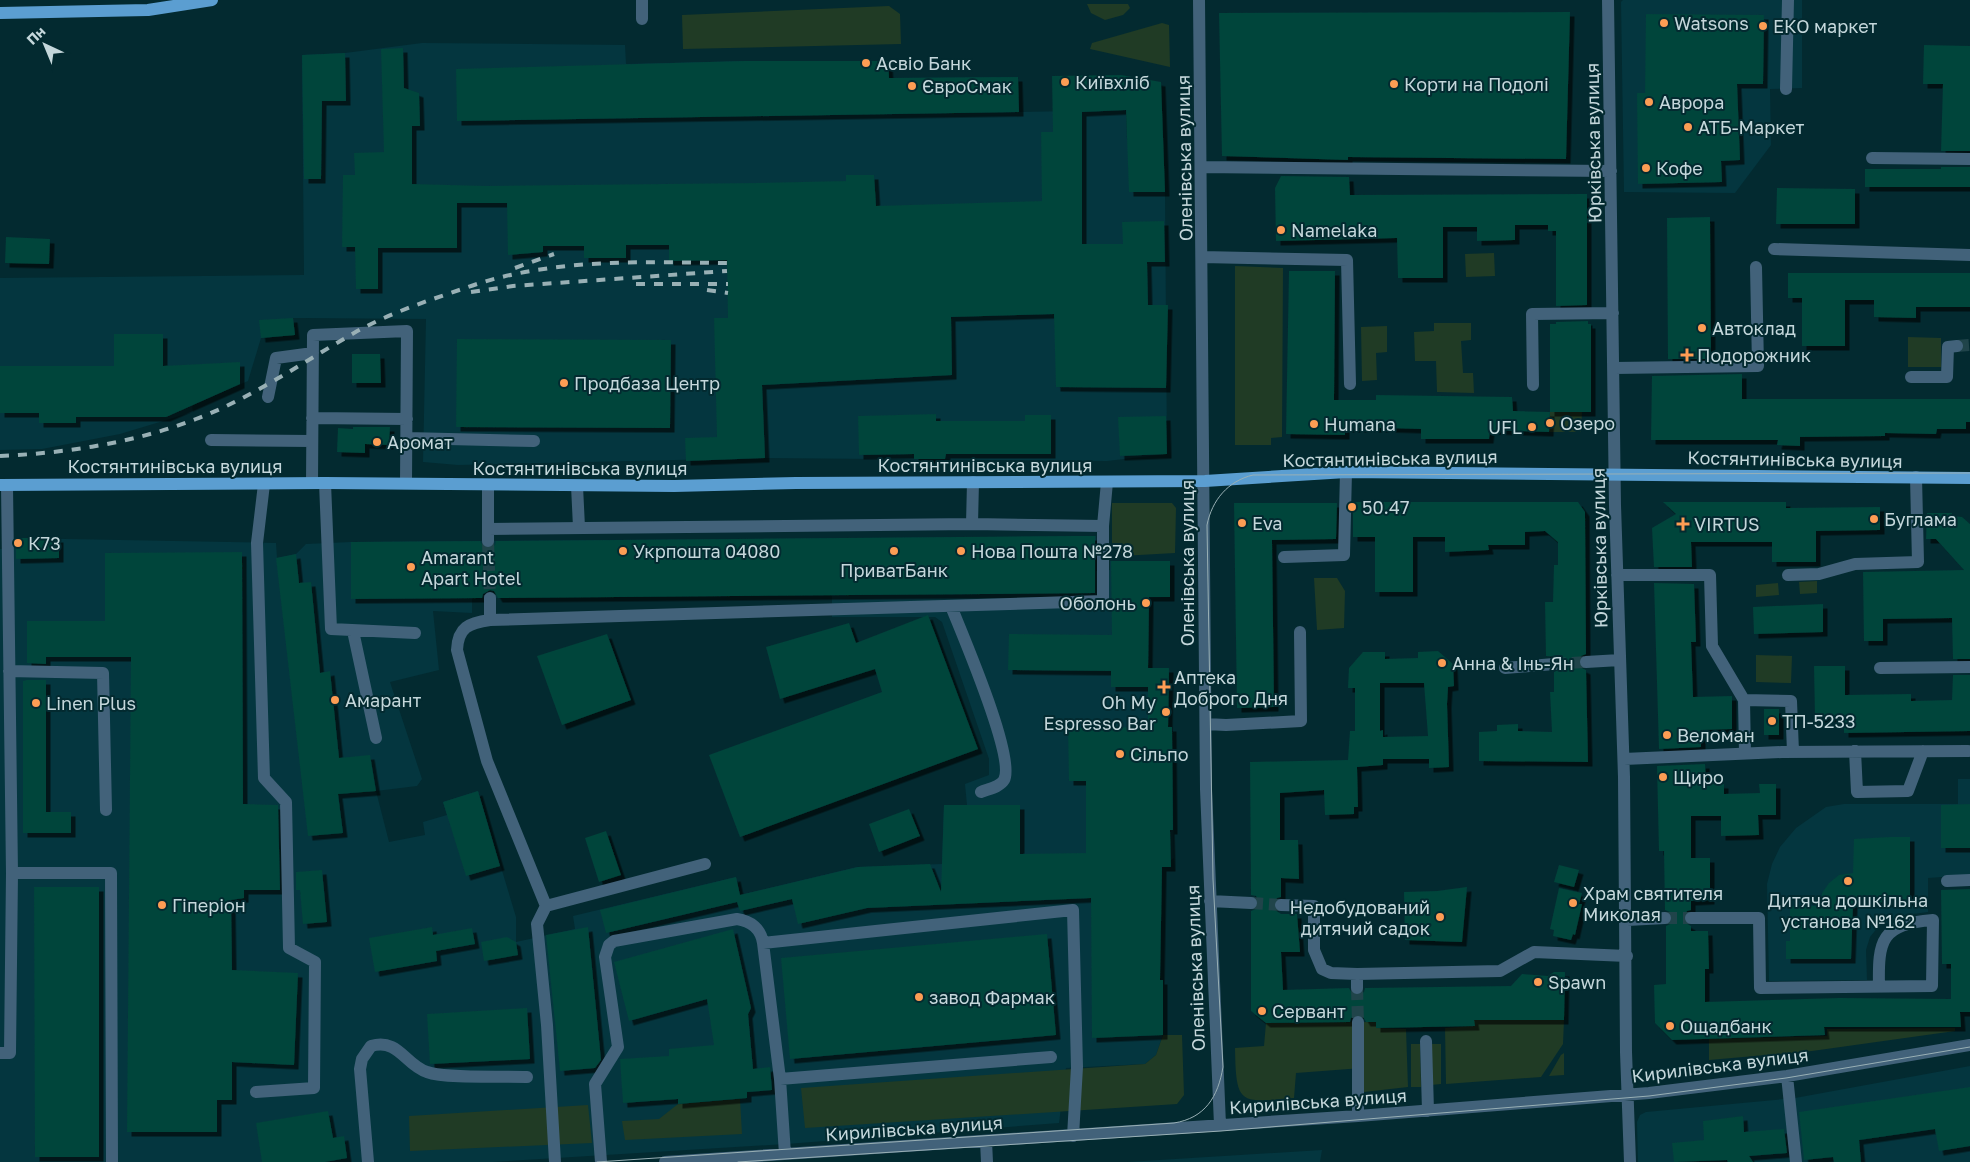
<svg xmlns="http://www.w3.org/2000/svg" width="1970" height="1162" font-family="'Golos Text',sans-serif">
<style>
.built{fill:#04363f;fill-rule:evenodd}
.green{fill:#203b25}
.building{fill:#04443b;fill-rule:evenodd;filter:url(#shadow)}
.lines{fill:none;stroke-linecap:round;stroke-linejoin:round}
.minor-tunnel{stroke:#20444a;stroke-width:12;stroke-dasharray:12 6;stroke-linecap:butt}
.minor{stroke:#42627a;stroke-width:12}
.major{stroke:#5b9ed1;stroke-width:12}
.tram{stroke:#99b0b5;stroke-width:1}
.rail{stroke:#99b0b5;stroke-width:4;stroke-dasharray:9 9;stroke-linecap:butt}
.poi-dot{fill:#fd9d54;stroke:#032a30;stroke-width:2}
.labels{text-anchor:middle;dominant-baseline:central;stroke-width:4;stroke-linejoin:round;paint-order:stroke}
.poi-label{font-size:18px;fill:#c4d7db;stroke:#032a30;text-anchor:start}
.street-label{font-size:18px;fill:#c4d7db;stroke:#032a30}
</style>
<defs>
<filter id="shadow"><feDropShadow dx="4.5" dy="4.5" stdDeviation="0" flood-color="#0009"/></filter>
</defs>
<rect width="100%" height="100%" fill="#032a30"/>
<path class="built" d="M1623,0H1802V88L1770,89L1771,145L1735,193L1624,192L1621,2Z
M422,43L625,45L626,64L744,61H888L889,78L1018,77L1019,112L1126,110L1127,140L1162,139L1165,192L1167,454L1107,461L765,458L458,465L423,462L426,319L305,318H293L295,335L261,338L248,381L192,405L193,412L120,434L42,449L0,450V278L304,275L302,55L345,53Z
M1096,536V571L1110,570V561H1170V597L1149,598V668H1169V726L1172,727L1174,858L1162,867L1158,980H1163V1035L1156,1055L1145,1064L1066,1068L1059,1123L786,1144L493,1162H0V549H12V538L276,543L277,558L296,554L306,544L351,542ZM832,595V617H935L942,622L989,759V775L965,784L967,805H944L942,864L857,867L740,895L736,877L573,916L575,929L516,942V917L478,791L443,802L447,815L423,822L425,835L389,842L376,791L417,786L422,779L390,682L439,670L433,611L472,613V598Z
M1958,779H1970V875L1928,878V912L1905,915L1878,927L1870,937L1866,950L1867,980L1769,981L1767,884L1772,864L1780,847L1796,828L1826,807L1844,804H1958Z
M1970,1066V1162H1638L1637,1122L1640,1115L1646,1112L1795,1098Z
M1322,1150L1320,1162H1127Z"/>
<path class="green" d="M1087,4H1128L1130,8L1123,15L1105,20L1091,13Z
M889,6L900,14L901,44L683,49L682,15Z
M1162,23L1169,25L1170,67L1090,49L1092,43Z
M1494,253L1495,276L1466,277L1465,254Z
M1235,266L1283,268L1282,437L1271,438V445H1235Z
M1434,323H1471V340L1461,341L1463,373H1473L1474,393L1437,392L1436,361H1415L1414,332L1434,331Z
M1387,326V352L1376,353L1377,380L1362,381L1361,327Z
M1908,337L1941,338V367H1908Z
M1550,412H1582L1581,432H1549Z
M1112,503H1172L1176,508L1175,553L1121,556V548H1112Z
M1314,578H1337L1345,591L1344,628L1317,630Z
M1817,581V593L1800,594L1799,582Z
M1778,583L1779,595L1756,597V585Z
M1756,655L1792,656L1791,683L1756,682Z
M1474,1020H1564L1563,1044L1541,1077L1446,1084L1445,1028L1474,1026Z
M1376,1022V1028L1406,1029L1408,1087L1364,1092L1362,1068L1296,1073L1294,1098C1239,1103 1236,1105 1235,1048L1264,1046L1266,1023Z
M1955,1028V1031L1812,1051L1709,1060V1039L1827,1036V1029Z
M1163,1035H1182L1184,1095L1177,1104L805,1128L801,1088L1145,1064L1156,1055Z
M1411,1044H1420L1421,1087H1411Z
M1431,1044H1441V1084L1431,1085Z
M1564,1053V1075L1549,1076L1561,1055Z
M740,1099L742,1134L625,1140L622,1121L659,1119L678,1104Z
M588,1105L592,1143L410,1151L409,1116Z"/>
<path class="building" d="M1570,12L1566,159L1348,157V160L1222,156L1219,13Z
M1646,14L1764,15L1763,84H1737L1740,160L1721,161L1722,182L1638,184L1637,93H1645Z
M1924,45L1970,46V151H1941L1943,84H1923Z
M403,48L404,88L419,93L420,126H412V184L486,186L756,183L846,181V175H874L876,206L1042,201L1041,132H1053L1052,76L1121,75L1161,82L1165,192H1129L1126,110L1082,112V244H1123L1122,222L1164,221L1165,262H1147L1148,305H1168L1166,388L1056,387L1054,314L951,317L952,375L762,385L765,458L686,461L685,438L717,437L714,318H728L727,260L669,261V245H626V258H584V246H543V252L508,255L507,203H457V248H378V289H356L355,247H342L343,175H355L354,153L384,152L381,49Z
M345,53L346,101H322L321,179H304L302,55Z
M744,61H888L889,78L1018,77L1019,112L457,121L456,69Z
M1941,167H1970V187H1865V169H1941Z
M1281,176L1349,177L1350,195L1587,194V305L1556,306V231H1548V225H1515V240L1477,241V227H1443V278H1398L1397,238L1276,241L1275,188Z
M1777,188L1855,189V224H1776Z
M1710,217L1711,359H1668L1667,218Z
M6,237L50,239L49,264L5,263Z
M1289,271H1335L1334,400H1376V395L1512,397L1513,411L1550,412L1549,432L1490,430L1489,439H1421V429L1389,428H1345V435L1286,434Z
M1788,273H1970V307H1916V318L1874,317V300H1845V346H1802V298H1788Z
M293,318L295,335L261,338L259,320Z
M1588,321V324H1591V412H1550V324H1556V322Z
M114,334H163V366L240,362V384L166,417H76V423H39V413H0V366H114Z
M457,339L671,340L670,428L456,427Z
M352,354H380L381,383H352Z
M1742,374V399H1970V422H1966V429H1937L1936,434L1885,433V436L1800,437V446L1777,445L1778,440H1651L1652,376Z
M936,414V421H1025V415H1051V454H946L945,459H914V454L859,455L858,416Z
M1166,416L1167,454L1120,456L1118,417Z
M353,427H390L389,445L365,444V453L337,452L338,428L353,429Z
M1353,502H1578L1585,512L1586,654L1581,656L1578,662L1580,667L1586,670L1588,762L1479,761V732L1497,731V725L1518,724V731L1552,732L1550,692H1554V672L1559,670L1562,664L1558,657L1546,656L1545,602H1553L1554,565H1558V542L1545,531L1525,532V545H1488L1489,550L1445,552V537H1413V592H1375V537H1353Z
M1663,502H1786V508L1880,507V530L1816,531V562H1772V542H1691L1692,567H1654L1652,528L1676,514Z
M1234,503H1337L1336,539L1272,540L1274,707L1237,708Z
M1927,513H1952V516L1962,517L1970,524V659H1953L1952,618L1883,619V641H1864L1863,572L1964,570L1936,539H1926Z
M1076,536H1095V593L498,598L494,591L490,590L483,594L482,598L351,599V542L480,541L484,548L488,549L495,545L496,541Z
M16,538H59V558L16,559Z
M242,552L243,804L278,805L280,890H244V898L231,900L232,970L298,973L294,1065L232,1062V1100H217V1132H127L131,657H46V664L27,663V621H105V553Z
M296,554L299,583L311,582L320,673L330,671L339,758L370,755L376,791L338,794L343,833L308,836L276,558Z
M1111,561H1170V597H1149L1148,668H1169L1168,727H1172L1173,830H1170L1171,867H1162L1160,980H1163V1035L1092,1038L1091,898L867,908L798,924L792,899L740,911L737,902L606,933L600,910L736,877L740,895L858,867L930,864L941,892L944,805H1020V854L1086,853V781H1069L1068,728L1148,727V687H1111V671L1008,670L1009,634L1112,635Z
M1654,583L1694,584L1696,642H1691L1693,697L1732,696V729L1701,730V747L1659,749Z
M1823,604V632L1754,634L1753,607Z
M928,615L978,749L740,837L709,755L882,692L875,669L780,699L766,647L849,623L856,643Z
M607,634L631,700L562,725L537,656Z
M1438,651L1453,664L1454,686L1448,687L1447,704L1449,767L1429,768V759H1383V765L1357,767L1358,807H1354V814L1325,815L1324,790L1280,793V840H1298L1299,879L1281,878V897L1277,898L1273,904L1274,909L1281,914H1297L1300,952H1281L1283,990L1349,988L1353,995L1357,996L1364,992L1365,988L1511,986L1522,974L1548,976L1554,972H1565L1564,1020H1474L1475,1026L1376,1028V1022H1366L1362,1015L1358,1014L1351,1018L1350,1022L1266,1023L1251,1011V911L1258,908L1259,903L1256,896L1251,895L1250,762L1348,760L1350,731H1355V688H1348L1349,668L1363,652H1385V659L1418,658V652ZM1380,683H1424L1428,736L1383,737V730L1380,731Z
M1814,666H1845V695L1911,694V701L1952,700L1953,675H1970V731L1844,733V717L1815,718Z
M27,680H46V812H71V833H23V681Z
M1764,709H1779V735H1764Z
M1705,764L1706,783L1724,784V794L1760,793L1759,784H1776V815H1758L1759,835L1721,836V816H1691V858H1710V900L1691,901V910L1687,911L1683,918L1684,922L1691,926V931H1708L1709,969H1705V1002L1839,998L1951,999V964H1942L1941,890L1970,889V1012H1960L1961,1027H1824L1825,1035L1672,1040L1655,1023L1654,985L1666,984V926L1670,924L1673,918L1672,913L1665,910L1664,851H1659L1657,766Z
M478,791L500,866L466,876L443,802Z
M1970,804V848H1941V805Z
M909,809L920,836L879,852L869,824Z
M606,831L621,875L599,882L585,838Z
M1890,837H1910V901L1853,904L1851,959H1786V941H1790V906H1821L1822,893L1829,883L1839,875L1853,873L1854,839Z
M1559,865L1579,870L1574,887L1554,882Z
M322,870L327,922L303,924L300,890H296V872Z
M34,887H99V1157H35Z
M1467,887L1462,942L1405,940L1404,892L1437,891Z
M1559,888L1582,893L1579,904H1582L1575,935L1573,934L1571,940L1553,936L1554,930L1550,929Z
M432,927L433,935L472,928L475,944L436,951L437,961L375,972L369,938Z
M588,927L601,1060L595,1068L560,1071L546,935Z
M733,929L751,1008L748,1014L753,1069L770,1067L772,1090L747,1092V1098L678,1104V1099L623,1103L620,1059L669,1056V1049L714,1045L707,999L629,1021L614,962Z
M1047,934L1056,1035L790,1059L781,958Z
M507,937L516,942L518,955L484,961L481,942Z
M527,1008L530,1059L430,1064L427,1014Z
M1970,1087V1146L1939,1151L1935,1129L1859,1140L1861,1162H1834L1833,1157L1804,1160L1799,1112Z
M328,1111L333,1138L344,1136L347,1158L325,1162H262L256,1123Z
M1743,1116L1744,1132L1784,1129L1787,1153L1749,1156L1753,1162H1728L1727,1160L1674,1162L1672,1143L1704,1140L1703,1121Z"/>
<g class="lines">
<path class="minor-tunnel" d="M1957,346L1970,345
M488,541L490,598
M1554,664L1586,662
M1251,903L1281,905
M1665,918H1691
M1357,988L1358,1022"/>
<path class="minor" d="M642,0V19
M1199,0L1206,789L1220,1125
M1608,0L1615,505L1624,777L1626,1052L1630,1162
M1786,89L1788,0
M1872,158L1970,159
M1201,167L1611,171
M1774,249L1970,255
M1202,257L1347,260L1350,384
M1614,368L1758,366L1756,267
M1911,377H1947L1948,347L1957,346
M1533,385L1532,314L1613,313
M268,397L276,358L313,353
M312,418L407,419
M407,438L534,441
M211,440L312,441
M312,483L313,335L407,331L406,483
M325,483L331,629L415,633
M488,485V541
M577,486L579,527
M972,524L973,482
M488,529L972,524L1103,526
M1284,557L1344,555L1346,472
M1617,575H1710L1712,646L1744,700
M1788,575L1819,574L1855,564L1918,562L1916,477
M490,598V620
M951,606C962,634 1016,758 1004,780C1000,787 988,789 981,792
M353,631L376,738
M1586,662L1620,660
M1505,668L1554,664
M1880,668L1970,667
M9,671L103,673L106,810
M1206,724L1226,725L1301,721L1300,632
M1855,751L1857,792L1908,791L1923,751
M1745,753L1744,700L1791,701L1793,752
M1624,759L1782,752L1968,751
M12,873H111L112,1162
M1947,881L1970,880
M1210,901L1251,903
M1281,905L1314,906V950L1322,969L1331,973L1357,974
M546,906L705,864
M1691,918H1759L1760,988L1932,986L1933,920C1881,924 1878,940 1879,987
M1627,920L1665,918
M1357,988V974L1500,971L1534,952L1627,956
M1426,1041L1428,1111
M0,1053H10L12,873L7,485
M1787,1076L1796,1162
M780,1079L1051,1057
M256,1092L314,1088L315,962L289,948L286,802L264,778L257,543L264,484
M1358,1116V1022
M986,1141L987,1162
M785,1154L780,1079L763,943L1073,910L1077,1067L1073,1136
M368,1162L360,1069L362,1059L371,1046C399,1038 405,1065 427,1072C446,1079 503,1076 527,1077
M555,1162L547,1025L537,924L546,906L487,761L457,650C458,627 469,623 490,620L1103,601V526L1107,482
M601,1162L595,1084L618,1047L605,957L609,945L614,941L737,919C751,921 761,929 763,943
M665,1162L1358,1116L1649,1093L1787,1076L1970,1045"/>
<path class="major" d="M0,13L148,10L212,0
M0,485L325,483L674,486L796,483L1205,481L1346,472L1970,478"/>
<path class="tram" d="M597,1162L1174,1123C1205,1118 1218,1097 1223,1067L1213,879L1207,525C1212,500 1228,481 1253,475L1970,473
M738,1162L1221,1131L1649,1096L1786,1078L1970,1047"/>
<path class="rail" d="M515,268L554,254
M636,284H728
M707,290L728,293
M471,292L513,286L727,271
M0,456C66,453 134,443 196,419C252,398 303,362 354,333C389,313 430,300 468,287C551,258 640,262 727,263"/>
</g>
<g class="poi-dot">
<circle cx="1664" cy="23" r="5"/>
<circle cx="1763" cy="26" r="5"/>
<circle cx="866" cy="63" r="5"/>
<circle cx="1065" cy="82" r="5"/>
<circle cx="1394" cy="84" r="5"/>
<circle cx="912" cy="86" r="5"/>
<circle cx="1649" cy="102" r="5"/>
<circle cx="1688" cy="127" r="5"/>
<circle cx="1646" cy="168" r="5"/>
<circle cx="1281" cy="230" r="5"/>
<circle cx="1702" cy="328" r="5"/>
<path d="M1684.5 347.5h5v5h5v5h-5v5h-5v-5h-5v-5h5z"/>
<circle cx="564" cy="383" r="5"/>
<circle cx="1550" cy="423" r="5"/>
<circle cx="1314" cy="424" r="5"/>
<circle cx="1532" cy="427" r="5"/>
<circle cx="377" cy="442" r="5"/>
<circle cx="1352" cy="507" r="5"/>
<circle cx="1874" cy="519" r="5"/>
<circle cx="1242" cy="523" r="5"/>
<path d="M1680.5 516.5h5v5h5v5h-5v5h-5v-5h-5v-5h5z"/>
<circle cx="18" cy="543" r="5"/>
<circle cx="623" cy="551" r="5"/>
<circle cx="894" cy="551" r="5"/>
<circle cx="961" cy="551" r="5"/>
<circle cx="411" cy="567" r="5"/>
<circle cx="1146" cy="603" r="5"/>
<circle cx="1442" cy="663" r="5"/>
<path d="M1161.5 679.5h5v5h5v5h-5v5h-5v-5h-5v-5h5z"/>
<circle cx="335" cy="700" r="5"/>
<circle cx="36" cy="703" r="5"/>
<circle cx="1166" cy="712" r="5"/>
<circle cx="1772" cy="721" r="5"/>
<circle cx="1667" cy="735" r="5"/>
<circle cx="1120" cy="754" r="5"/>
<circle cx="1663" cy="777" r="5"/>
<circle cx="1848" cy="881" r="5"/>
<circle cx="1573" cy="903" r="5"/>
<circle cx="162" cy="905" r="5"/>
<circle cx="1440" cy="917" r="5"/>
<circle cx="1538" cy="982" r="5"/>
<circle cx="919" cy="997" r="5"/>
<circle cx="1262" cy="1011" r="5"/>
<circle cx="1670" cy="1026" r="5"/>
</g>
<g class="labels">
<g class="poi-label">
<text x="1674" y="23">Watsons</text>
<text x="1773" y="26">ЕКО маркет</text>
<text x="876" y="63">Асвіо Банк</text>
<text x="1075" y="82">Київхліб</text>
<text x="1404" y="84">Корти на Подолі</text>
<text x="922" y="86">ЄвроСмак</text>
<text x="1659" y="102">Аврора</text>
<text x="1698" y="127">АТБ-Маркет</text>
<text x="1656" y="168">Кофе</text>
<text x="1291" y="230">Namelaka</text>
<text x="1712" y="328">Автоклад</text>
<text x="1697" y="355">Подорожник</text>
<text x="574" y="383">Продбаза Центр</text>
<text x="1560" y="423">Озеро</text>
<text x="1324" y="424">Humana</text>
<text x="1522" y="427" text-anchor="end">UFL</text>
<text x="387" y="442">Аромат</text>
<text x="1362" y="507">50.47</text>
<text x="1884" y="519">Буглама</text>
<text x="1252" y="523">Eva</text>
<text x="1694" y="524">VIRTUS</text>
<text x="28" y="543">К73</text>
<text x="633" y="551">Укрпошта 04080</text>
<text x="971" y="551">Нова Пошта №278</text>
<text x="421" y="557">Amarant<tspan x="421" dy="21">Apart Hotel</tspan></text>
<text x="894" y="570" text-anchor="middle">ПриватБанк</text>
<text x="1136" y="603" text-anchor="end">Оболонь</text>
<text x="1452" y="663">Анна &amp; Інь-Ян</text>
<text x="1174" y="677">Аптека<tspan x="1174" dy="21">Доброго Дня</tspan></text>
<text x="345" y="700">Амарант</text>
<text x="1156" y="702" text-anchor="end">Oh My<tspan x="1156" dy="21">Espresso Bar</tspan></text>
<text x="46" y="703">Linen Plus</text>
<text x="1782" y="721">ТП-5233</text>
<text x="1677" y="735">Веломан</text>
<text x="1130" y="754">Сільпо</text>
<text x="1673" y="777">Щиро</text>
<text x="1583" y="893">Храм святителя<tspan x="1583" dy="21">Миколая</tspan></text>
<text x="1848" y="900" text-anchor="middle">Дитяча дошкільна<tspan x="1848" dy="21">установа №162</tspan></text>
<text x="172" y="905">Гіперіон</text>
<text x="1430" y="907" text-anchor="end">Недобудований<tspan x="1430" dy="21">дитячий садок</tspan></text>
<text x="1548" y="982">Spawn</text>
<text x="929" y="997">завод Фармак</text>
<text x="1272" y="1011">Сервант</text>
<text x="1680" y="1026">Ощадбанк</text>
</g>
<g class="street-label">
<text transform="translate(1593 143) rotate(-91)">Юрківська вулиця</text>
<text transform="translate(1184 158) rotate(-91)">Оленівська вулиця</text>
<text transform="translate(1390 458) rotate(-1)">Костянтинівська вулиця</text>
<text transform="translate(1795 459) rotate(1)">Костянтинівська вулиця</text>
<text x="985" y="465">Костянтинівська вулиця</text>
<text x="175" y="466">Костянтинівська вулиця</text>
<text x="580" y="468">Костянтинівська вулиця</text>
<text transform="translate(1599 548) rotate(-91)">Юрківська вулиця</text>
<text transform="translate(1187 563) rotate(-90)">Оленівська вулиця</text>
<text transform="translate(1195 968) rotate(-92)">Оленівська вулиця</text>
<text transform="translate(1720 1065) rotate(-7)">Кирилівська вулиця</text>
<text transform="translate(1318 1101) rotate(-4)">Кирилівська вулиця</text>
<text transform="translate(914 1128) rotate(-4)">Кирилівська вулиця</text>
</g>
</g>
<g transform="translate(45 45) rotate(316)" stroke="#032a30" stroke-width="4" paint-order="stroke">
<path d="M0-4L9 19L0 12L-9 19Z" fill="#c4d7db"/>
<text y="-8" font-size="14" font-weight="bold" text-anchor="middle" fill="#c4d7db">Пн</text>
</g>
</svg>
